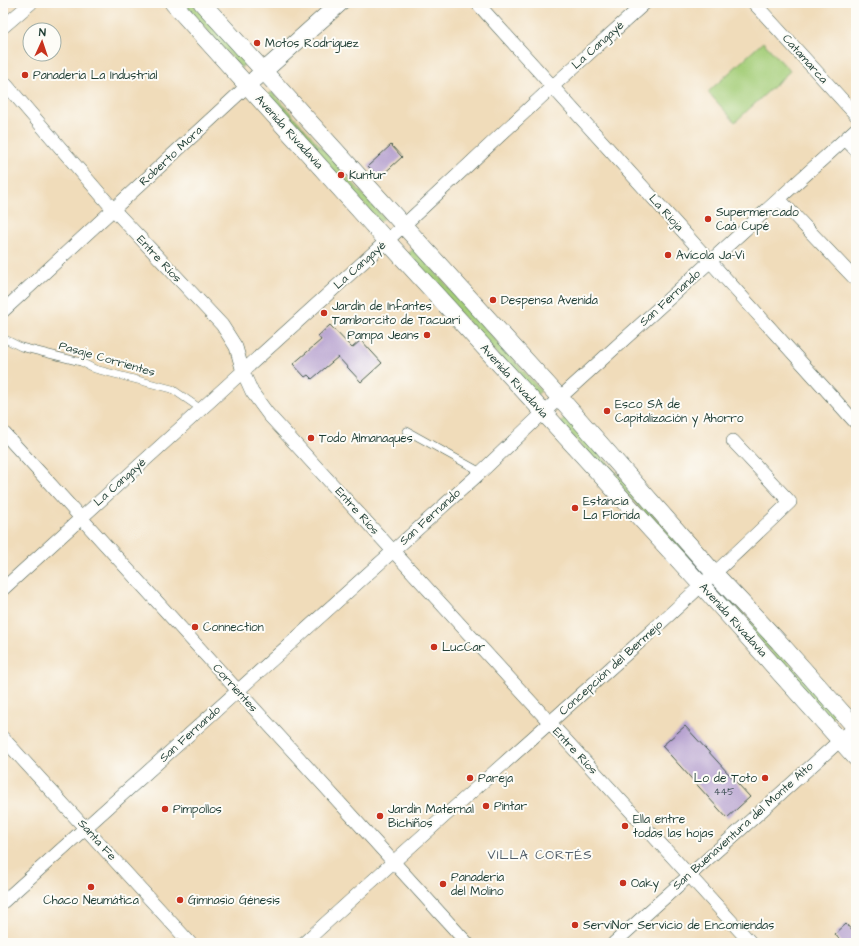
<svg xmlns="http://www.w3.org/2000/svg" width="859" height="946" font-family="'Architects Daughter',sans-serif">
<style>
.green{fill:#a5ce79;stroke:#628656}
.building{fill:#b09acc}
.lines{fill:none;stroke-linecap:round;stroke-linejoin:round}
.service-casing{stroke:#3e5548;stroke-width:8}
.minor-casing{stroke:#3e5548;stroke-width:14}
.tertiary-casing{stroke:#3e5548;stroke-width:18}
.service{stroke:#fff;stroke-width:7}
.minor{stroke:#fff;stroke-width:13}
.tertiary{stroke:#fff;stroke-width:17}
.poi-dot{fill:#c8321e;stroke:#fdfcf7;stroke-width:1.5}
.labels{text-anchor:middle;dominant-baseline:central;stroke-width:4;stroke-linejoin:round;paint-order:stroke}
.number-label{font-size:10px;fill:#43545a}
.poi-label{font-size:12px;fill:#1f3d34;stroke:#fdfcf7;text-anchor:start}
.street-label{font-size:12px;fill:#1f3d34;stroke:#fdfcf7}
.neighbourhood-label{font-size:13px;letter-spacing:1px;fill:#525e69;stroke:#fdfcf7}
</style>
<rect width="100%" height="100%" fill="#fdfcf7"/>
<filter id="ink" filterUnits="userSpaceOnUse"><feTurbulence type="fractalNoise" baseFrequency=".025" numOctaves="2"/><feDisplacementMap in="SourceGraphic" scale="8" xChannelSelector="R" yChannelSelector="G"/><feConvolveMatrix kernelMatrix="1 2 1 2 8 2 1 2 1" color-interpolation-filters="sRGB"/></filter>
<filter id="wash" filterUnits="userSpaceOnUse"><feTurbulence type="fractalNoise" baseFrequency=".012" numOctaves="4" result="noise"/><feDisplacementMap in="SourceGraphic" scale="16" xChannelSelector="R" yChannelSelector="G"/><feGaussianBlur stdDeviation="0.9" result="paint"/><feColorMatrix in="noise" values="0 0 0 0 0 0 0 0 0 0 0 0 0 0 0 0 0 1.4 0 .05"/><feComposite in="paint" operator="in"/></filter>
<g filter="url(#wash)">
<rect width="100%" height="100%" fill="#f0dcba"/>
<path class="green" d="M183,3H192L245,63L241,68Z
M763,42L790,71L735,122L708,92Z
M272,92L384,218L380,222L266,97Z
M414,248L541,391L535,396L407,255Z
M567,417L697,564L694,566L560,423Z
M721,590L837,713L830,719L717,593Z"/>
<g id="blocks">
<path class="building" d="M391,145L402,157L379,178L368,166Z
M330,325L352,348L361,340L382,363L361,382L338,357L312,379L308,375L305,377L293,364L321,340L318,336Z
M685,726L750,797L727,818L662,746Z
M846,924L856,935V943H842L835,934Z"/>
</g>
</g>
<g filter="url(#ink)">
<use href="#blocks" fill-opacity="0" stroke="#3e5548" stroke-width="1"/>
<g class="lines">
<defs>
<path id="service" d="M3,338L21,347L81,362L95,369L172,389L201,409
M407,431L481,472"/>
<path id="minor" d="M477,3L855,422H856
M754,3L856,115
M3,27L31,3
M3,81L113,209L222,325L236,347L243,372L252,392L268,414L751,943
M845,139L856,150
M779,199L856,280
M3,311L247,86
M3,432L467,943
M3,589L403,226L553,86L645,3
M3,738L190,943
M3,902L481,472L543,413L856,129
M304,943C465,795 632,654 790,502L733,441
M614,943L856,726"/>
<path id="tertiary" d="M173,3L387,241L702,586L856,758
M202,3L560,398L715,574L779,642L856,728
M255,79L340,3"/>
</defs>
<use href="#service" class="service-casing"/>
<use href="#minor" class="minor-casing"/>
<use href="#tertiary" class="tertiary-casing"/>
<use href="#service" class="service"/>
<use href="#minor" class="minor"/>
<use href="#tertiary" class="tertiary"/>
</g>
</g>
<g class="poi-dot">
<circle cx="257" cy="43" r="4"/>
<circle cx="25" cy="75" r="4"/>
<circle cx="341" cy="175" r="4"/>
<circle cx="708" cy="219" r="4"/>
<circle cx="668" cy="255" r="4"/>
<circle cx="493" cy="300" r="4"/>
<circle cx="324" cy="313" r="4"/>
<circle cx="427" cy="335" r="4"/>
<circle cx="607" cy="411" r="4"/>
<circle cx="311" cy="438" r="4"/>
<circle cx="575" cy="508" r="4"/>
<circle cx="195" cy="627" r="4"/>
<circle cx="434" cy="647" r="4"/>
<circle cx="470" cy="778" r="4"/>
<circle cx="765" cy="778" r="4"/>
<circle cx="486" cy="806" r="4"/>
<circle cx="165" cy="809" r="4"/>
<circle cx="380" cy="816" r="4"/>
<circle cx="625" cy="826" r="4"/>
<circle cx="623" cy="883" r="4"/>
<circle cx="443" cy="884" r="4"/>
<circle cx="91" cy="887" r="4"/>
<circle cx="180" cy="900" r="4"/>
<circle cx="575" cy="925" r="4"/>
</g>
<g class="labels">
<g class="number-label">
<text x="724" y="792">445</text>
</g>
<g class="poi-label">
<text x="265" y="43">Motos Rodríguez</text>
<text x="33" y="75">Panadería La Industrial</text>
<text x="349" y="175">Kuntur</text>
<text x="716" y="212">Supermercado<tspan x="716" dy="14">Caá Cupé</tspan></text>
<text x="676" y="255">Avícola Ja-Vi</text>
<text x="501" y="300">Despensa Avenida</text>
<text x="332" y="306">Jardín de Infantes<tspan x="332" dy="14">Tamborcito de Tacuarí</tspan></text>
<text x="419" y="335" text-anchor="end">Pampa Jeans</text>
<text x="615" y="404">Esco SA de<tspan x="615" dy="14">Capitalización y Ahorro</tspan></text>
<text x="319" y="438">Todo Almanaques</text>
<text x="583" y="501">Estancia<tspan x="583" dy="14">La Florida</tspan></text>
<text x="203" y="627">Connection</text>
<text x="442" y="647">LucCar</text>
<text x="478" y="778">Pareja</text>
<text x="757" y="778" text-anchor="end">Lo de Toto</text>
<text x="494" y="806">Pintar</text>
<text x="173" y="809">Pimpollos</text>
<text x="388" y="809">Jardín Maternal<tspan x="388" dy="14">Bichiños</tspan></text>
<text x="633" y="819">Ella entre<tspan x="633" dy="14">todas las hojas</tspan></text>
<text x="451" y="877">Panadería<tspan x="451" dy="14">del Molino</tspan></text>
<text x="631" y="883">Oaky</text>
<text x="91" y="900" text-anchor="middle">Chaco Neumática</text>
<text x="188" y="900">Gimnasio Génesis</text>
<text x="583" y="925">ServiNor Servicio de Encomiendas</text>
</g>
<g class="street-label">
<text transform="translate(598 45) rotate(-42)">La Cangayé</text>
<text transform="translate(805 59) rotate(48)">Catamarca</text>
<text transform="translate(289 132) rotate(48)">Avenida Rivadavia</text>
<text transform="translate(171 156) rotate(-43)">Roberto Mora</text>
<text transform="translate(666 213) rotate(48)">La Rioja</text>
<text transform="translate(159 259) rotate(47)">Entre Ríos</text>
<text transform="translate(360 265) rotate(-42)">La Cangayé</text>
<text transform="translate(670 298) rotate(-42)">San Fernando</text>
<text transform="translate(107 359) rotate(16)">Pasaje Corrientes</text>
<text transform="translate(514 381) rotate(48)">Avenida Rivadavia</text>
<text transform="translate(120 482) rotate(-42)">La Cangayé</text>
<text transform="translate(357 511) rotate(48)">Entre Ríos</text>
<text transform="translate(430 517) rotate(-42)">San Fernando</text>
<text transform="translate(733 620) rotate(48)">Avenida Rivadavia</text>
<text transform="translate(611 668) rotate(-42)">Concepción del Bermejo</text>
<text transform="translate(235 688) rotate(48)">Corrientes</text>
<text transform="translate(190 734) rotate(-42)">San Fernando</text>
<text transform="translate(575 751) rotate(47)">Entre Ríos</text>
<text transform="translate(743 826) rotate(-42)">San Buenaventura del Monte Alto</text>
<text transform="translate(97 840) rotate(48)">Santa Fe</text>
</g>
<g class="neighbourhood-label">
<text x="540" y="855">VILLA CORTÉS</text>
</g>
</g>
<rect width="859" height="946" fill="none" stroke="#fdfcf7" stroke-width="16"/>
<g transform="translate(42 42) rotate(3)"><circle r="19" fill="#fdfcf7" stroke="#a4b0a9"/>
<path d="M0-3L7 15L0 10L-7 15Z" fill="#c8321e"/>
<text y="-6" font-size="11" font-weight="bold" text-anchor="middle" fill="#1f3d34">N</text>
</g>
</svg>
